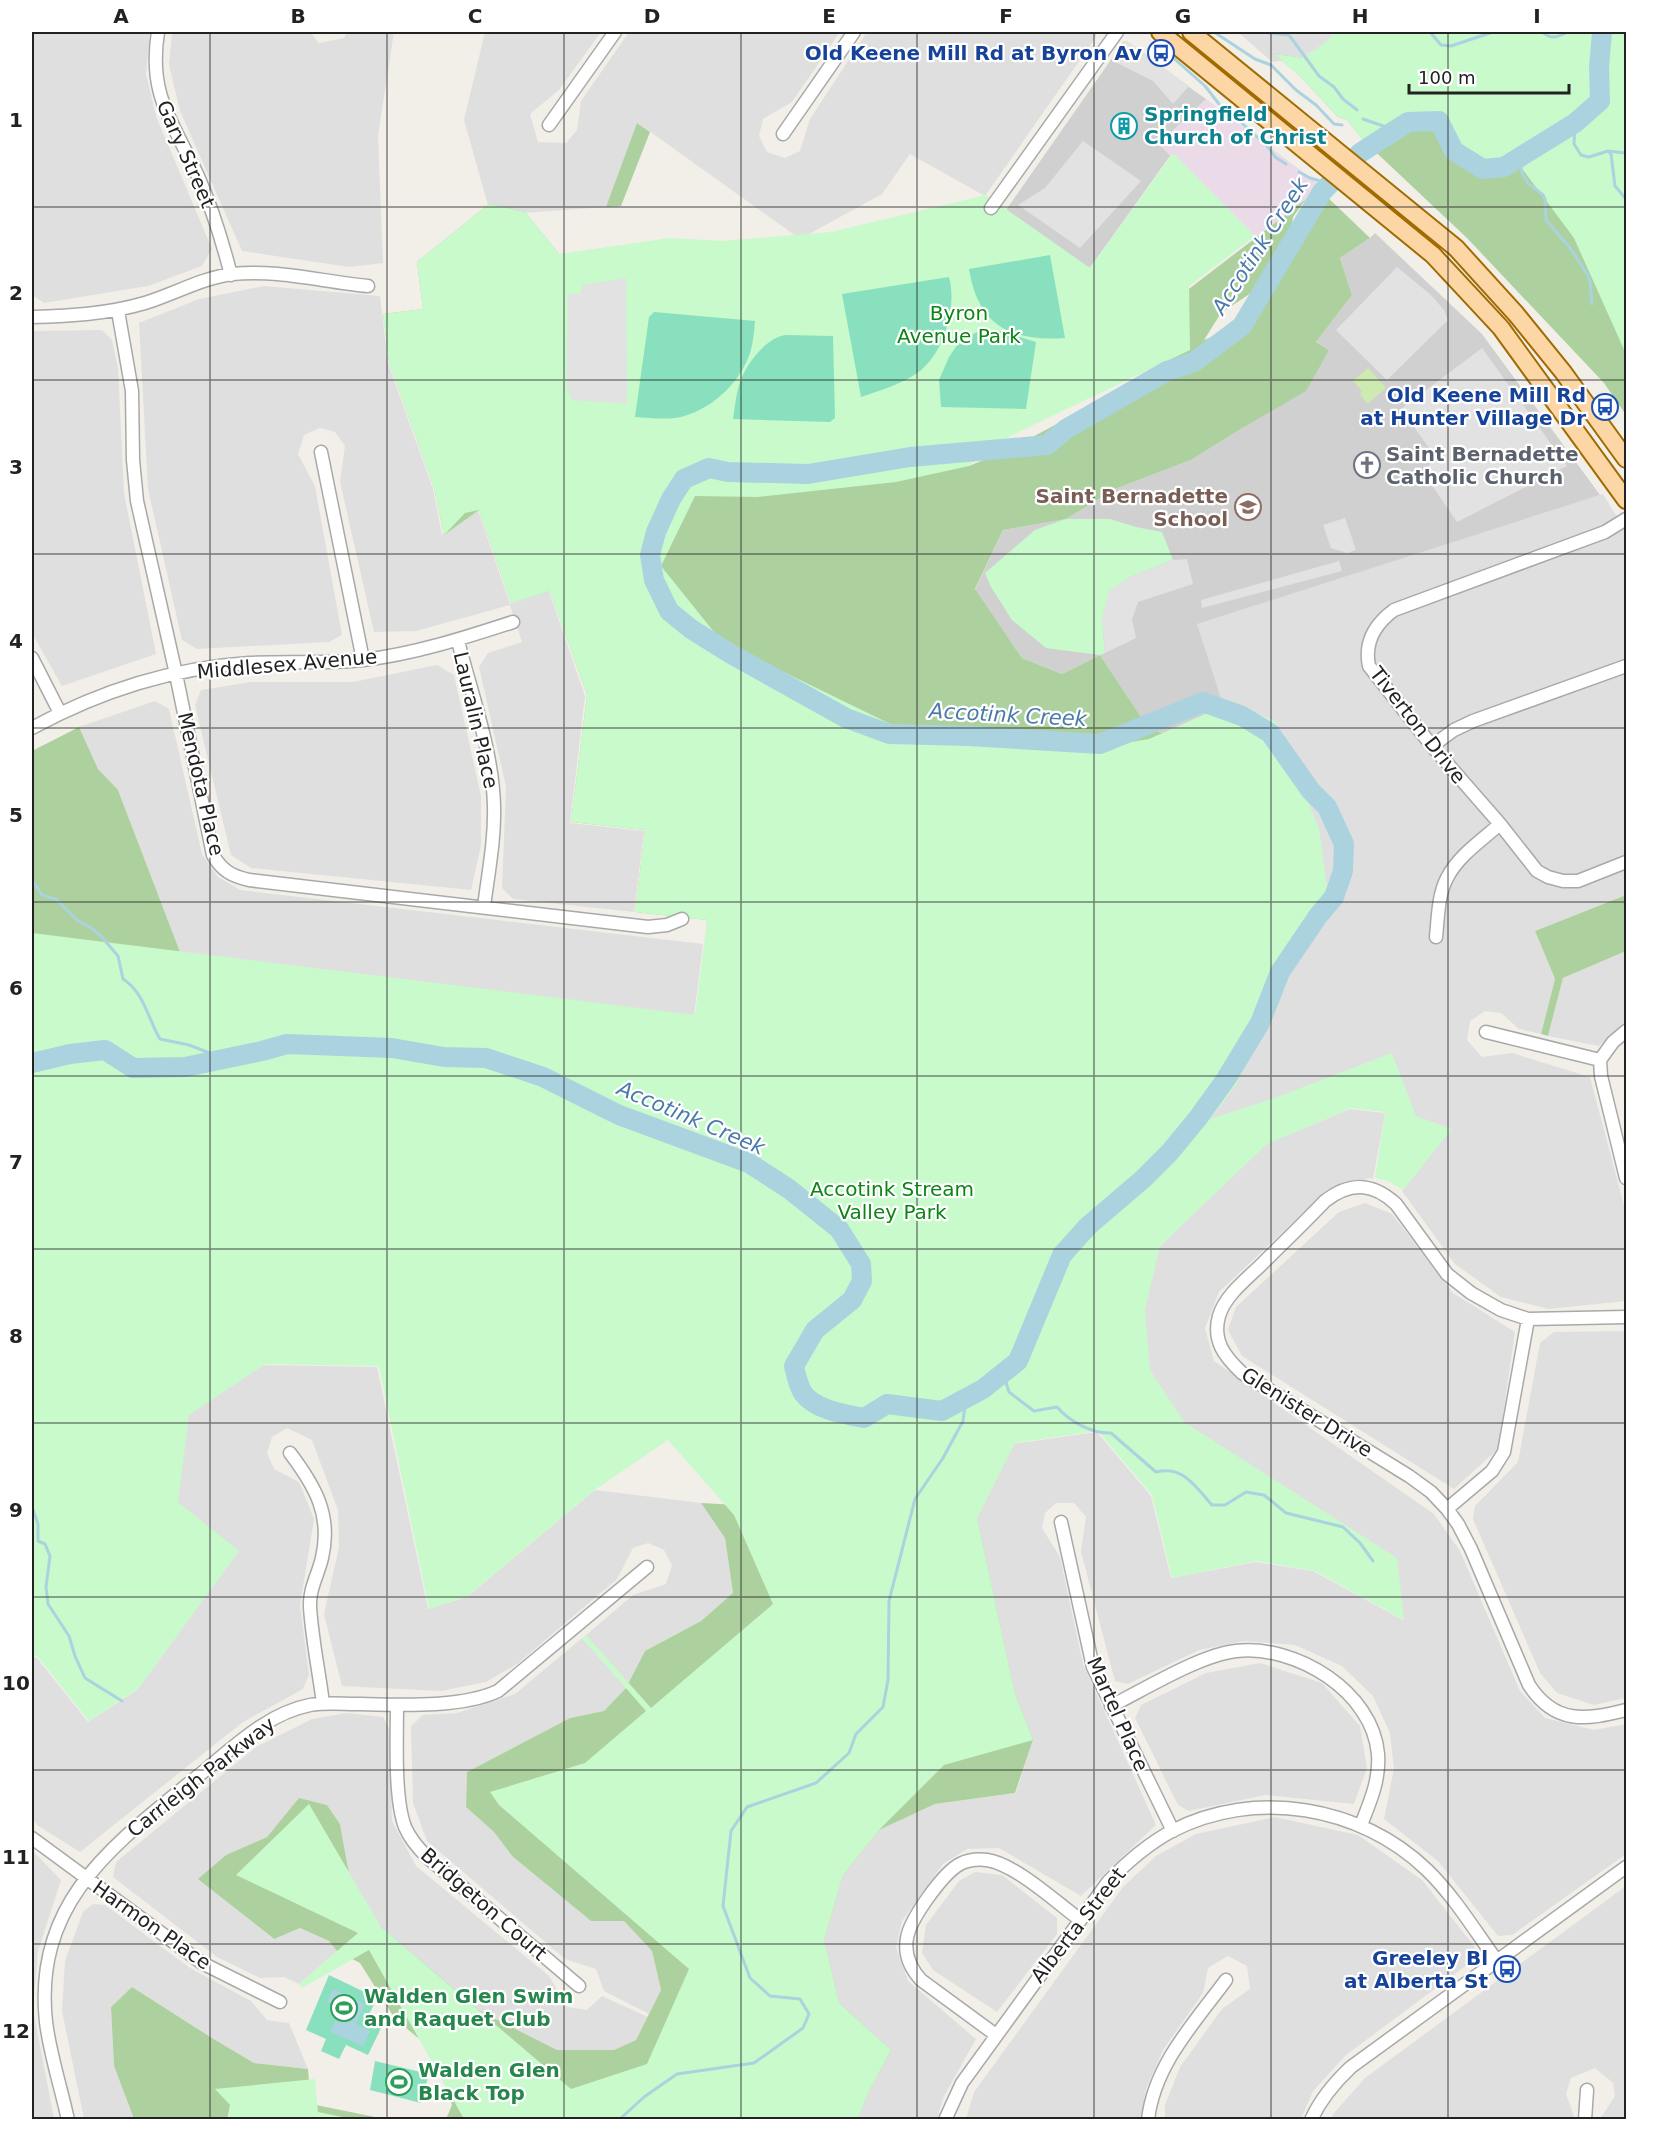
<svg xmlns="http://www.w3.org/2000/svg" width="1658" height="2151" font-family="'DejaVu Sans',sans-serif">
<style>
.residential{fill:#e0dfdf}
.industrial{fill:#ebdbe8}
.religious{fill:#d0d0d0}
.grass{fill:#cdebb0}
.forest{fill:#add19e;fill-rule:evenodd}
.park{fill:#c8facc}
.pitch{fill:#88e0be}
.parking{fill:#e2e2e2}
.water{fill:#aad3df}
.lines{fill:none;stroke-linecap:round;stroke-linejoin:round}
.stream{stroke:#aad3df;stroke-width:3}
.river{stroke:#aad3df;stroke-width:20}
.minor-casing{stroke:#a9a9a9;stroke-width:15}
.major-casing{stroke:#a06b00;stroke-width:20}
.minor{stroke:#fff;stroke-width:12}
.major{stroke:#fcd6a4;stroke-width:16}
.grid{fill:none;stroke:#222;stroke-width:1.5;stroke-opacity:0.55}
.labels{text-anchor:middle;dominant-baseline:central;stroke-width:4.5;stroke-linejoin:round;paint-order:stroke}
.transit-label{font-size:20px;font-weight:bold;fill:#164399;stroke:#fff;text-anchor:end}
.culture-label{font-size:20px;font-weight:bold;fill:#0d838f;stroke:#fff;text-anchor:start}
.street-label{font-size:20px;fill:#222;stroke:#fff}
.park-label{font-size:20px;fill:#0c8416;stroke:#fff}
.worship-label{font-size:20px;font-weight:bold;fill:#5b616d;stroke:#fff;text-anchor:start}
.education-label{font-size:20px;font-weight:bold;fill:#785e54;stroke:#fff;text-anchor:end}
.leisure-label{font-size:20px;font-weight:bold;fill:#27864d;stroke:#fff;text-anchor:start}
.water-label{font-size:21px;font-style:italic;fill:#4a7aab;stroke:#fff}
.neatline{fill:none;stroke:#222;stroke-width:2}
.grid-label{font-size:20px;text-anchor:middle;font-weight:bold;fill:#222}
</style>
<rect width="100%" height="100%" fill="#f2efe9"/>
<path class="residential" d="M32,32H150L146,74L156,116L212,249L202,266L148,286L44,303L32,295Z
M172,32H310L319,43L344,38L347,32H394L378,135L383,263L349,267L242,251L180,111L169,65Z
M485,32H601L559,90L530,114L538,142L566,143L577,130L581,101L629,32H840L792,102L763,119L759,136L767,152L785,158L800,151L810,119L865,35V32H1096V37L985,196L910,154L882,194L800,239L638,123L606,207L523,213L488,205L464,120Z
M1238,32H1335L1324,43L1302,58L1272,62Z
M264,286L380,296L388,363L433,489L442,535L464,514L478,510L510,604L549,591L585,696L570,823L644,831L634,912L513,899L502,888L506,787L479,667L488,653L522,642L510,605L416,631L374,632L340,482L345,446L335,432L320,428L304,435L298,454L315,486L342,635L329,642L197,649L182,640L148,489L139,323L199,299Z
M102,330L112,340L118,368L124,493L156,654L62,686L32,633V331Z
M1603,494L1626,532V895L1535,931L1555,979L1541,1034L1519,1029L1501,1013L1485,1011L1470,1021L1467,1040L1482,1057L1512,1053L1590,1077L1626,1213V1301L1549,1309L1501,1297L1455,1264L1402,1191L1451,1129L1415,1117L1391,1054L1271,1100L1209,1120L1234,1086L1224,708L1196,624Z
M437,665L454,675L481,796V845L471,890L251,868L231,855L195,705L201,690L251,682H353Z
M155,701L169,709L202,854L218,877L240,890L703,944L694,1016L180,952L118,790L98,769L79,727Z
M1626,951V1022L1599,1046L1548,1036L1563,978Z
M1350,1109L1385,1113L1373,1179L1369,1178L1325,1192L1219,1292L1205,1328L1214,1361L1434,1514L1460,1551L1520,1691L1545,1718L1594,1730L1626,1724V1854L1512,1935L1498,1936L1438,1861L1384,1819L1394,1769L1390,1733L1373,1696L1342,1666L1295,1645L1245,1641L1199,1650L1128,1684L1115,1681L1081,1552L1086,1517L1074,1503H1056L1045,1513L1042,1528L1060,1557L1083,1664L1156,1825L1081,1896L999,1848L967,1849L943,1864L902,1921L896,1947L908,1981L976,2039L943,2098L937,2119H858L866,2097L890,2050L839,2003L824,1940L843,1875L879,1830L935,1804L1016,1793L1033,1740L1015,1694L977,1518L1013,1444L1097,1432L1151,1496L1171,1578L1256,1562L1313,1571L1403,1620L1400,1591L1182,1423L1149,1371L1144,1310L1159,1247L1266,1144Z
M1365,1203L1392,1214L1453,1293L1515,1332L1498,1449L1454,1489L1242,1356L1228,1330L1236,1307L1339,1212Z
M1626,1331V1698L1594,1705L1557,1693L1540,1673L1473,1519L1475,1506L1518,1462L1540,1343L1554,1332Z
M263,1365L377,1367L428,1609L467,1597L595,1490L701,1503L725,1538L733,1593L701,1621L645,1651L629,1684L585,1636L633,1595L666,1584L672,1565L664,1550L648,1543L633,1548L617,1579L517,1664L486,1682L441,1691L342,1686L324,1614L339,1547L338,1510L312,1440L287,1428L272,1437L267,1453L274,1469L299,1482L314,1519L300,1605L309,1675L303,1689L243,1722L80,1852L37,1825L32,1817V1656L37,1658L88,1722L137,1690L238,1552L177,1503L188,1415Z
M582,1638L626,1688L604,1711L570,1718L467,1772L466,1807L494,1832L512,1856L591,1921H624L652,1951L661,1990L649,2014L604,1991L596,1969L565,1959L427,1841L413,1803L411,1726L423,1715L457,1713L515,1694Z
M1260,1663L1322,1683L1360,1726L1367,1768L1354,1804L1265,1795L1189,1811L1178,1805L1135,1718L1141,1705L1206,1673Z
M347,1713L383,1717L389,1728L392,1821L416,1866L549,1976L567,2007L587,2010L602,1996L648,2017L636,2040L614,2050H557L480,2011L381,1927L353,1896L340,1824L327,1805L299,1799L267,1837L226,1855L199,1879L273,1939L300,1928L329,1941L337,1951L299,1984L284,1977L260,1978L217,1957L113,1877L116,1862L256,1747L312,1719Z
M1275,1817L1358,1835L1422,1880L1474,1946L1475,1959L1346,2055L1313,2091L1301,2119H1165V2105L1180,2067L1222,2009L1250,1989L1247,1966L1228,1956L1208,1968L1203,1993L1163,2050L1146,2089L1141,2119H966L974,2092L1123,1887L1156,1856L1196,1834Z
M32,1850L61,1880L38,1951L33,2009L54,2119H32Z
M975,1872L1002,1875L1057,1918V1934L997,2012L933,1970L922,1953L926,1925L959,1881Z
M1626,1886V2119H1600L1615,2096L1613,2083L1595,2068L1571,2078L1566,2094L1575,2119H1331L1334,2113L1365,2078Z
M93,1904L105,1905L190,1968L251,2001L267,2020L289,2023L308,2069L254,2063L212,2038L132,1987L111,2007L114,2066L134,2119H84L62,2011L65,1961L83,1912Z"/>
<path class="industrial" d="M1206,99L1319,184L1306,199L1252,240L1159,145Z"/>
<path class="religious" d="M1124,41L1206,99L1159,144L1170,156L1089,269L1006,210Z
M1375,233L1482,334L1600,495L1197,624L1224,708L1167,735L1147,726L1100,655L1062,674L1022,658L975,590L1003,530L1066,519L1115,489L1191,460L1244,427L1329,350L1316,342L1352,295L1340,258L1370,238Z"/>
<path class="grass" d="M1368,368L1386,388L1367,404L1360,394L1362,391L1353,381Z"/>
<path class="forest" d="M1337,32H1626V415L1604,383L1467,238L1364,141L1347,120L1338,117L1299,75L1274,54L1304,58L1326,42Z
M637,123L650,132L621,206L606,207Z
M1322,192L1370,238L1340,258L1352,295L1316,342L1329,350L1306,391L1244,427L1191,460L1115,489L1066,519L1003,530L975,589L1022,658L1062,674L1100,655L1147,726L1270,783L702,1034L707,920L635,912L645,830L571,822L587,695L550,591L511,603L479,510L444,535L434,488L389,362L383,314L423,309L417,262L489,204L525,212L559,254L969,466L1012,448L1149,375L1186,347L1185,292L1306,199L1293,217L1289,242ZM1275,277L1242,326L1204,340L1221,313Z
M79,727L98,769L118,790L180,952L32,934V751Z
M1626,895V951L1563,978L1548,1036L1541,1034L1555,979L1535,931Z
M701,1503L977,1518L1015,1694L1033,1740L1015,1793L935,1804L879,1830L843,1875L824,1940L839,2003L891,2050L866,2097L858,2119H446L452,2105L434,2051L395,2019L360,1963L337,1951L329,1941L300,1928L274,1939L198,1879L226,1855L267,1837L299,1798L327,1805L340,1824L353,1896L381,1927L480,2011L557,2050H614L636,2040L661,1990L652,1951L624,1921H591L512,1856L494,1832L466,1807L467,1772L570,1718L604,1711L626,1688L645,1651L701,1621L733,1593L725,1538Z
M132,1987L212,2038L254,2063L308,2069L311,2104L385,2119H134L114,2066L111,2007Z"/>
<path class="park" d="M1337,32H1626V354L1574,238L1511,154L1482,165L1423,124L1364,141L1347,120L1338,117L1299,75L1274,54L1304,58L1326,42Z
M1173,153L1255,236L1189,286L1190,350L1000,441L969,466L896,482L757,497L695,496L661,566L722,642L919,738L1084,750L1149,739L1230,703L1275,721L1319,829L1327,888L1236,1085L1210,1119L1272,1099L1392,1053L1416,1116L1452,1129L1403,1190L1388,1181L1375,1178L1385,1112L1351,1108L1267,1144L1160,1246L1145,1310L1150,1370L1184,1422L1397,1558L1404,1620L1315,1571L1257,1561L1172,1578L1152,1495L1098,1431L1015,1443L977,1518L1015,1694L1033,1740L944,1765L879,1830L843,1875L824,1940L839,2003L891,2050L866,2097L858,2119H464L369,1950L302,1988L299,1984L358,1933L236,1875L309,1804L381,1927L571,2089L647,2064L689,1969L499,1805L490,1792L585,1763L646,1711L582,1638L586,1635L651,1708L773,1604L734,1515L668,1440L596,1489L468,1596L429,1609L379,1366L265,1364L189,1415L178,1502L239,1551L138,1689L89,1721L38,1657L32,1655V933L695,1015L707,920L635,912L645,830L571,822L587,695L550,591L511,603L479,510L465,513L444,535L434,488L389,362L383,314L423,309L417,262L489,204L525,212L559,254L670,238L722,241L831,232L986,195L1090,268Z
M1066,519H1110L1136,527L1162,532L1173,560L1130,577L1102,618L1105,653L1100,655L1046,648L1012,620L991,587L985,573L1035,530Z
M315,2079L318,2112L352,2119H227L230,2105L215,2089Z"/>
<path class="pitch" d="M1050,255L1065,338C1010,342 978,325 969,269Z
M949,277C957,306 945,351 920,371C903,384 881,390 861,397L842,294Z
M654,312L755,321C754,332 753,344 750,353C740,383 712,409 681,417C666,420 650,418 635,417L649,317Z
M981,330L1000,331L1036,342L1026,409L941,407L939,380L949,357L960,341Z
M785,335L833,336L835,418L830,422L733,419C735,407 736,394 740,382C746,364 766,338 785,335Z
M329,1975L377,1998L368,2017L382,2026L368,2055L346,2045L339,2059L321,2051L326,2039L306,2030Z
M375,2061L429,2074L421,2103L370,2090Z"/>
<path class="parking" d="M1126,40L1189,86L1173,104L1153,81L1113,61Z
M1083,141L1141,181L1080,248L1018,205L1045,188Z
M1397,267L1431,295L1444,310L1448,320L1387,380L1336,330Z
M626,278L627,404L572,400L567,388L568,294H580L583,285Z
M1482,348L1567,466L1457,522L1422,471L1437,459L1401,409Z
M1345,518L1356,550L1347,553L1331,548L1323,525Z
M1187,559L1193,584L1138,602L1132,620L1136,638L1105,653L1102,618L1109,591L1130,577L1173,560Z
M1339,561L1342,571L1202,608L1201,600Z"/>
<path class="water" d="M333,1989L365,2004L356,2024L370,2031L363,2046L330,2032L341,2008L327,2002Z"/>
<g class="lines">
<path class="stream" d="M1214,32L1255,59L1271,65L1296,90L1316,105L1334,124L1342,125
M1261,32L1289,35L1319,76L1334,87L1343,99L1357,110
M1430,32L1441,45L1451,46L1493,32
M1542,32C1551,40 1558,37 1568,32
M1169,54L1205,86L1219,104
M1233,115L1268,147L1275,157L1286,164
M1363,119L1395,130
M1575,123L1574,144L1581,155L1589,157L1608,151L1626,153
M1609,152L1611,154L1615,186L1626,199
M1519,157L1522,173L1528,183L1543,195L1545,199L1546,220L1571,249L1587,274L1590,281L1592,304
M1299,172L1310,178L1330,184
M32,880L42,895L56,899L78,921L90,927L101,936L118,956L123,979C144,992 148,1019 160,1039L189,1045L225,1059
M1003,1373L1009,1392L1034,1411L1057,1407C1069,1421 1092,1434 1111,1433L1156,1472C1183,1465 1196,1487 1212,1505H1225L1246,1492L1264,1495L1286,1513L1343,1527L1360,1543L1373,1561
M32,1507L38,1524V1541L45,1544L50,1556L46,1587L48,1604L69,1636L75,1656L85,1678L122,1701
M619,2120L644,2097L677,2074L754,2063L803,2028L809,2014L800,1999L770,1996L750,1978L723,1906L731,1831L747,1807L816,1783L849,1753L856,1734L883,1707L888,1680L889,1601L915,1499L943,1458L963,1421L966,1398"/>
<path class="river" d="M32,1063L70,1054L105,1050L133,1068L185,1067L262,1051L287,1044L392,1048L444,1057L486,1058L543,1077L619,1115L749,1163L789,1189L839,1229L861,1264L862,1281L852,1300L815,1330L794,1366C796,1375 798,1385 803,1393C815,1410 845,1414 864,1418L887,1404L942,1411L983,1389L1018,1361L1062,1255L1088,1226L1143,1179L1170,1152L1198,1118L1226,1079L1260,1023L1280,972L1318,916L1334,897L1343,871L1344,844L1327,807L1311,791L1270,733L1242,716L1203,702L1100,744L969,736L889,734L846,718L731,654L691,629L669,611L654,580L650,555L656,532L671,499L684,479L709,468L728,472L808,474L910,457L1047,445L1066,429L1167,371L1194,362L1242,326L1322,192L1360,153L1408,122L1439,121L1454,151L1483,169L1504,167L1575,123L1600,101L1599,67L1602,32"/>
<defs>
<path id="minor" d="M158,32C148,95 172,120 197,174C212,207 222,240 231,275
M549,125L615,32
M783,134L854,32
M991,208L1117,32
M118,311L132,391L133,460L137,501L176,674L213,855C222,871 232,876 249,880L648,927L667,925L682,919
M32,317C70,316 107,314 145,303C174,294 202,278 232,274C278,269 323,282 368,286
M321,452L363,660
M1626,519L1605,532L1394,610C1375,624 1364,642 1369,666L1432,746L1500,824L1537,871L1548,877L1563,881H1578L1626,862
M458,641C471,692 493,753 494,806C495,840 488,874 484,907
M32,658L60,713
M32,728C98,692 173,668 249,663C286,661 325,664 363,660C414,654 464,638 513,622
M1432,746L1454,730L1473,721L1626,666
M1436,937C1438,918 1438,895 1447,878C1458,856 1482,840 1500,824
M1626,1031L1613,1042L1600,1060L1601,1076L1626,1178
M1486,1032L1600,1060
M1626,1317L1528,1319L1501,1310L1471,1293L1447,1274L1396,1204C1373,1183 1351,1181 1325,1201C1305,1222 1284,1242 1263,1263C1248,1278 1225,1295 1219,1316C1212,1341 1225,1357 1242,1373L1409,1476L1431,1492L1447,1509L1458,1524L1471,1549L1529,1685C1555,1725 1586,1720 1626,1710
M290,1453C315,1486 332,1515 322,1558C318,1575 309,1589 310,1607C312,1639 319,1672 323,1703
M1447,1509L1492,1471L1504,1452L1528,1319
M1061,1522L1093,1667L1173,1831
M397,1705C397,1738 394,1798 405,1827C410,1839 418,1848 427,1857L579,1986
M1111,1706C1145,1689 1200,1655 1236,1651C1296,1644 1373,1692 1378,1754C1380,1780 1370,1802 1361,1825
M32,1838L202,1963L280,2002
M996,2035L921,1980C910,1968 904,1954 907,1938C910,1919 943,1873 960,1864C968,1860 978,1859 987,1860C1015,1864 1056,1902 1079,1919
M68,2120C61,2087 50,2055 46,2022C33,1903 112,1846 193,1780C229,1752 264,1714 310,1705C326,1702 343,1704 360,1704C400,1705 462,1708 498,1691L647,1567
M945,2120L962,2083L1108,1882C1127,1862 1148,1844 1172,1831C1255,1788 1361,1806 1427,1870C1454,1896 1475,1931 1497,1961
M1148,2120C1154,2065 1195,2022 1226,1980
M1311,2120C1321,2098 1335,2082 1351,2067L1626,1867
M1585,2120L1587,2090"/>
<path id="major" d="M1160,32L1433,255L1501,328L1626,500
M1191,32L1456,248L1516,314L1563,372L1626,459"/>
</defs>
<use href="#minor" class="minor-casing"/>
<use href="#major" class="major-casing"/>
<use href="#minor" class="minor"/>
<use href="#major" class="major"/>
</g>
<path class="grid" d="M210,32V2120M387,32V2120M564,32V2120M741,32V2120M917,32V2120M1094,32V2120M1271,32V2120M1448,32V2120M32,207H1626M32,380H1626M32,554H1626M32,728H1626M32,902H1626M32,1076H1626M32,1249H1626M32,1423H1626M32,1597H1626M32,1770H1626M32,1944H1626"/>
<defs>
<symbol id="bus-ring" viewBox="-11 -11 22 22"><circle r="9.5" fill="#fff" stroke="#1a4fb4" stroke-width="1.5"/><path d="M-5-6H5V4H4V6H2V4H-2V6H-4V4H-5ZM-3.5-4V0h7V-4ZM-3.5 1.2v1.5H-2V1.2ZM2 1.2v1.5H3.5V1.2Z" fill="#1a4fb4"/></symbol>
<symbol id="building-ring" viewBox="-11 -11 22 22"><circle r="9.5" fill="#fff" stroke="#0f9aa8" stroke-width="1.5"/><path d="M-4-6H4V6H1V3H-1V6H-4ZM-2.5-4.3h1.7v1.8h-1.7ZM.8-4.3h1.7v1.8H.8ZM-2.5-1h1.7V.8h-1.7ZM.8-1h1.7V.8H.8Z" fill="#0f9aa8"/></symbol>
<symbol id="church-ring" viewBox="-11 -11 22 22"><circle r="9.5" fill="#fff" stroke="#6b7280" stroke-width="1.5"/><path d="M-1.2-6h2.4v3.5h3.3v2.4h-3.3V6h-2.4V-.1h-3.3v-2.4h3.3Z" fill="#6b7280"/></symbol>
<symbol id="school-ring" viewBox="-11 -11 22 22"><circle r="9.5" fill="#fff" stroke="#8d6e63" stroke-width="1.5"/><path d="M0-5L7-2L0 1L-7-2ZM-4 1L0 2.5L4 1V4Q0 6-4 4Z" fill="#8d6e63"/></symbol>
<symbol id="stadium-ring" viewBox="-11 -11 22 22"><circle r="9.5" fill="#fff" stroke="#2e9e5b" stroke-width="1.5"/><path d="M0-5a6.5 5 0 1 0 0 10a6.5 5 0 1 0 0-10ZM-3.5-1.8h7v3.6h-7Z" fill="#2e9e5b"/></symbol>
</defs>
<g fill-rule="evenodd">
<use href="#bus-ring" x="1146" y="38" width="30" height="30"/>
<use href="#building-ring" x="1109" y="111" width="30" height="30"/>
<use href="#bus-ring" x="1590" y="392" width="30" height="30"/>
<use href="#church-ring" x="1352" y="450" width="30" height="30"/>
<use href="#school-ring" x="1233" y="492" width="30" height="30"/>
<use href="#bus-ring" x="1492" y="1954" width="30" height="30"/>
<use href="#stadium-ring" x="329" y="1993" width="30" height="30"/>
<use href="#stadium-ring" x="384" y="2067" width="30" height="30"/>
</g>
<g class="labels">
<g class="transit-label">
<text x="1142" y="53">Old Keene Mill Rd at Byron Av</text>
<text x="1586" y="395">Old Keene Mill Rd<tspan x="1586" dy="23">at Hunter Village Dr</tspan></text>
<text x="1488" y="1958">Greeley Bl<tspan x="1488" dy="23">at Alberta St</tspan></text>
</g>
<g class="culture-label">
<text x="1144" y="114">Springfield<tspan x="1144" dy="23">Church of Christ</tspan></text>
</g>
<g class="street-label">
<text transform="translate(186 154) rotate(66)">Gary Street</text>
<text transform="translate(287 664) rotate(-5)">Middlesex Avenue</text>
<text transform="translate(476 720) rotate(77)">Lauralin Place</text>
<text transform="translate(1418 725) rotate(52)">Tiverton Drive</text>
<text transform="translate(201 784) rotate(77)">Mendota Place</text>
<text transform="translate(1307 1412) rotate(32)">Glenister Drive</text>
<text transform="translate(1118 1714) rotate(66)">Martel Place</text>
<text transform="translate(201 1777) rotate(-38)">Carrleigh Parkway</text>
<text transform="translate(484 1904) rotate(41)">Bridgeton Court</text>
<text transform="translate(152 1925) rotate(35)">Harmon Place</text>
<text transform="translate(1078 1925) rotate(-52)">Alberta Street</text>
</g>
<g class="park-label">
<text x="959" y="313">Byron<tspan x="959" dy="23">Avenue Park</tspan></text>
<text x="892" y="1189">Accotink Stream<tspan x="892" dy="23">Valley Park</tspan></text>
</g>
<g class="worship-label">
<text x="1386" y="454">Saint Bernadette<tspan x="1386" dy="23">Catholic Church</tspan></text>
</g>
<g class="education-label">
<text x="1228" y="496">Saint Bernadette<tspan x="1228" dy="23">School</tspan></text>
</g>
<g class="leisure-label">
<text x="364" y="1996">Walden Glen Swim<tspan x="364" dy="23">and Raquet Club</tspan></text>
<text x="418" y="2070">Walden Glen<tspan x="418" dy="23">Black Top</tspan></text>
</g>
<g class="water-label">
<text transform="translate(1260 246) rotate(-57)">Accotink Creek</text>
<text transform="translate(1008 715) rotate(3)">Accotink Creek</text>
<text transform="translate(691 1118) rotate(23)">Accotink Creek</text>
</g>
</g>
<rect width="1658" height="2151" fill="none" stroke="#ffffff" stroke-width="66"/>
<path d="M1409 84v9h160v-9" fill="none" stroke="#222222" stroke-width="3"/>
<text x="1418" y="84" font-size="18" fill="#222222" stroke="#ffffff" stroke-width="4.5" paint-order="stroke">100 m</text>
<rect x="33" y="33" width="1592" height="2085" class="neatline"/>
<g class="grid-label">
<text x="121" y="23">A</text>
<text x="298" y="23">B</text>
<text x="475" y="23">C</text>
<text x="652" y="23">D</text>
<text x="829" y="23">E</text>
<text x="1006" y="23">F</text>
<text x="1183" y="23">G</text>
<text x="1360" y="23">H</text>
<text x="1537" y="23">I</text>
<text x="16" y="127">1</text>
<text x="16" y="300">2</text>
<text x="16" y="474">3</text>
<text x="16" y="648">4</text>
<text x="16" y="822">5</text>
<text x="16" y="995">6</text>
<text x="16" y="1169">7</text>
<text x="16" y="1343">8</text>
<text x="16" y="1517">9</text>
<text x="16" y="1690">10</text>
<text x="16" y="1864">11</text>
<text x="16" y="2038">12</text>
</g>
</svg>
